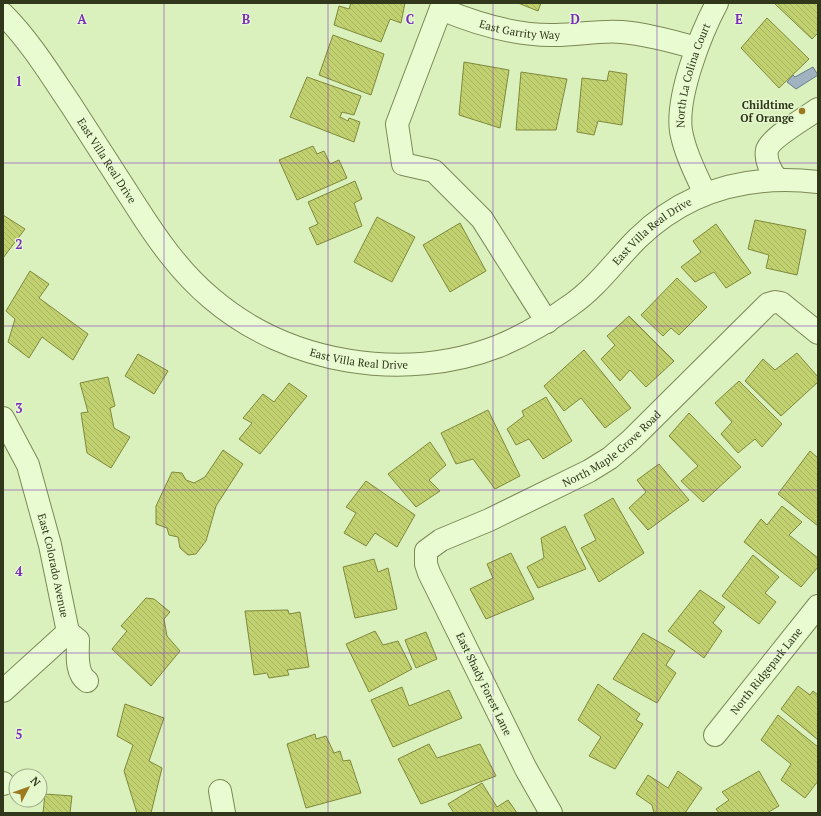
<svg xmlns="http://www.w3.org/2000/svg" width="821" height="816" font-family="'PT Serif',serif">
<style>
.water{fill:#a1b3c1;stroke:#687c8f}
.building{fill:url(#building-back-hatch);stroke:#7f893a}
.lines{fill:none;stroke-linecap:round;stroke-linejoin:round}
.minor-casing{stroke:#7b8955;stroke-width:24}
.minor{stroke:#e8fbd1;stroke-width:22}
.grid{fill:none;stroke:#7b2cbf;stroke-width:1;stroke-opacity:0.55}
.poi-dot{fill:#9b7a22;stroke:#e4f7cd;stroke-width:1.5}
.labels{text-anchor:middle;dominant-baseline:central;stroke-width:3;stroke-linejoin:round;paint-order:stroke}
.street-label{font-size:11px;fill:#31371b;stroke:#e4f7cd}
.poi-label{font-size:11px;font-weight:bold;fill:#31371b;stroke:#e4f7cd;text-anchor:end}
.grid-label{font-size:13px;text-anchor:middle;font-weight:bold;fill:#7b2cbf;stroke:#e4f7cd;stroke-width:3;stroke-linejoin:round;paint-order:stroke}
</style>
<defs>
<pattern id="building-back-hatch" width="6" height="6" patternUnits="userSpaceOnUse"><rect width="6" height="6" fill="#c2d170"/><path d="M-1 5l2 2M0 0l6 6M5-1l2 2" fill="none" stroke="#a7b460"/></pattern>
</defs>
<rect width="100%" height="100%" fill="#daf0bd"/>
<path class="water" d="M813,67L818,75L796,89L787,82L793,75L795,77Z"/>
<path class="building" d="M351,3H405L401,23L390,19L381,42L334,25L339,6L349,9Z
M518,3H541L538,11Z
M774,3H818V33L812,39Z
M767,18L809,59L779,88L741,48Z
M333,35L384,54L371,95L319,75Z
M464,62L509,70L500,128L459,115Z
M609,71L627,74L622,125L598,121L594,135L577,132L582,78L607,81Z
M521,72L567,79L556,130H516Z
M307,77L361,96L354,115L342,112L340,117L348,121L349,118L360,122L354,142L290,117Z
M313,146L317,154L324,151L330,164L339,160L347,178L297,200L279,160Z
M355,181L362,199L354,203L362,226L317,245L309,228L318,224L308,202Z
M3,215L25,229L3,258Z
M377,217L415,237L392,282L354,262Z
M755,220L806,230L797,275L766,268L769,255L748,249Z
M460,223L486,271L450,292L423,245Z
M716,224L751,273L726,288L714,272L695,282L681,267L701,252L693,241Z
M30,271L49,284L39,298L88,334L73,360L42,337L29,358L8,342L15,319L6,311Z
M677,278L707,307L679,335L671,328L663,336L641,315Z
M629,316L674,361L646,387L630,370L620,381L601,359L615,345L607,336Z
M584,350L631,408L605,428L581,398L564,411L544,386Z
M797,353L818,377V382L781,416L745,381L763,359L775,370Z
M138,354L168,371L154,394L125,376Z
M108,377L115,406L110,408L114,428L130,437L111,468L87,453L81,413L88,412L80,383Z
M739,381L782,424L762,447L755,439L738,453L721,434L732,422L715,403Z
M289,383L307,396L260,454L239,439L252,423L243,418L263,394L274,402Z
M546,397L572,441L543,459L529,439L516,445L507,429L524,416L522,411Z
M488,410L520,476L495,489L473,459L456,464L441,433Z
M689,413L741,467L703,502L681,481L698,466L669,436Z
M430,442L446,465L429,480L440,491L416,507L388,474Z
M223,450L243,464L216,506L206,541L196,554L188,555L180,548L178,537L169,535L167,528L156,524V506L172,472L182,473L186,480L194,483L205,477Z
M810,451L818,458V526L778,494Z
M659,464L689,500L648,530L629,508L646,492L637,480Z
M366,481L415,515L397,547L375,533L366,546L344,533L356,513L346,507Z
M613,498L644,553L599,582L581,548L596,540L584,515Z
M782,506L802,522L789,535L818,558V567L801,587L744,542L761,519L767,525Z
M565,526L586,569L538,588L527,567L544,558L541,538Z
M511,553L534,599L486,619L470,589L493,578L487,564Z
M753,555L779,577L765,593L776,602L759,624L722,596Z
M374,559L378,572L388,568L397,609L355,618L343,567Z
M700,590L725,607L713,623L722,631L704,658L668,631Z
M146,598L154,599L170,612L164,619L167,636L180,651L151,686L112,649L127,631L121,626Z
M288,610L289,614L300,612L309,667L287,670L289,675L269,678L267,673L254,675L245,611Z
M375,631L383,645L398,641L412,669L369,692L346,644Z
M426,632L437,659L416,668L405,640Z
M643,633L675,651L666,665L676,673L657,703L613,679Z
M598,684L640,714L636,720L643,724L615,769L589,756L601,737L578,720Z
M798,686L810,695L813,691L818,695V740L781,709Z
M402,687L409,706L449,690L462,718L393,747L371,700Z
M125,704L164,718L149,761L162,768L151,813H137L124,771L133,745L117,736Z
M778,715L818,747V781L805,798L781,780L791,764L761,740Z
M315,734L316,739L326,736L334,753L340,751L343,761L350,760L361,793L306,808L287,744Z
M429,744L437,758L480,744L496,776L421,804L398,759Z
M678,771L702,788L685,813H654L652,805L636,794L648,775L668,788Z
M759,771L779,806L767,813H719L716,809L729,800L722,792Z
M482,783L497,807L508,800L517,813H454L448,804Z
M45,794L72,796L70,813H43Z"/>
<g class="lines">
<defs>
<g id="minor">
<path d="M443,3L397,124L403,164L434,171L482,219L547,322"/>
<path id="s1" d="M441,9C477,24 516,36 555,35C578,35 600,30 622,32C647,34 672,41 696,48"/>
<path id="s2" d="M3,14C30,41 50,74 71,105C93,139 114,172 136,206C157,239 180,272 211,298C288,364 404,383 499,346C525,335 549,321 571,305C597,287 615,261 637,239C687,190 749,174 818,182"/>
<path d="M777,179C771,172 765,160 767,150C770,138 807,117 818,109"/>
<path id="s3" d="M705,194C696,174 685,153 681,131C676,96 701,33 717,3"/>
<path id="s4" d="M3,418L28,465L50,545L68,632L3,691"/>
<path d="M68,632L78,640C78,653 75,673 87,681"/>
<path id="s5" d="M715,735L818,606"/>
<path d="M3,783V784"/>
<path d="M220,791L224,813"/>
<path id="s6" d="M551,813L526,769L429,573L426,564V551L441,540L489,520L589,471L610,458L631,440L768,304L775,302L781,303L818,333"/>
</g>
</defs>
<use href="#minor" class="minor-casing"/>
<use href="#minor" class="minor"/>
</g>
<path class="grid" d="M164,3V813M328,3V813M493,3V813M657,3V813M3,163H818M3,326H818M3,490H818M3,653H818"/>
<circle class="poi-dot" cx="802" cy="111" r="4"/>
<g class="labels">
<g class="street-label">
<text stroke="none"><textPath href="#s1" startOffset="82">East Garrity Way</textPath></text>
<text stroke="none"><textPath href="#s3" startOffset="125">North La Colina Court</textPath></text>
<text stroke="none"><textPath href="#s2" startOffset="180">East Villa Real Drive</textPath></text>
<text stroke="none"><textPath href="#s2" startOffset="852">East Villa Real Drive</textPath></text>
<text stroke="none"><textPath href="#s2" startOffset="516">East Villa Real Drive</textPath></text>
<text stroke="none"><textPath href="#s6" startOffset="505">North Maple Grove Road</textPath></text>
<text stroke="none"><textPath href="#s4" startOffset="157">East Colorado Avenue</textPath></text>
<text stroke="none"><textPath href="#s5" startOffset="82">North Ridgepark Lane</textPath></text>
<text transform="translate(484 684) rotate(64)">East Shady Forest Lane</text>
</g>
<g class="poi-label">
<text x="794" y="105">Childtime<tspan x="794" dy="13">Of Orange</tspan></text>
</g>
</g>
<g class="grid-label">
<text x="82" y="24">A</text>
<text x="246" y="24">B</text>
<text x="410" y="24">C</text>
<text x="575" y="24">D</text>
<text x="739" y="24">E</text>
<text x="19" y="86">1</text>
<text x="19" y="249">2</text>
<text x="19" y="413">3</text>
<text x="19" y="576">4</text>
<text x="19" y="739">5</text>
</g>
<rect width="821" height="816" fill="none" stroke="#31371b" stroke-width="8"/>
<g transform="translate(28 788) rotate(49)"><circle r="19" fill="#e4f7cd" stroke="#9caa86"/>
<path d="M0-3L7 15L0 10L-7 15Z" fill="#9b7a22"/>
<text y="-6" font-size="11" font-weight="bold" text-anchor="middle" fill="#31371b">N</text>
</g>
</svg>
